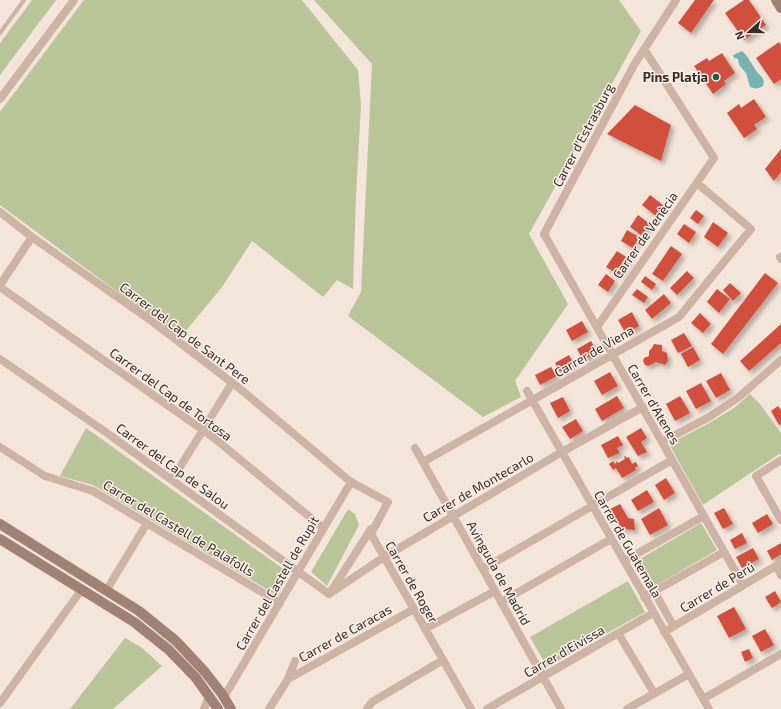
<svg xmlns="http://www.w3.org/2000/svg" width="781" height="709" font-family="'Exo 2',sans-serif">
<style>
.green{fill:#bac499}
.water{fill:#76b3b0}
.building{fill:#d0503c;filter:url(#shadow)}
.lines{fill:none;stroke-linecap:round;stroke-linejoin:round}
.lane{stroke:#cdb3a5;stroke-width:4}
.street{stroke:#cdb3a5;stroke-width:8}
.secondary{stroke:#a18176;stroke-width:10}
.poi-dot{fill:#195d5b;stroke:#fbf0e7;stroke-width:1.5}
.labels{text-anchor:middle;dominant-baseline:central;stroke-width:3;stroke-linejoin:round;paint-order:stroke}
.poi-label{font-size:13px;font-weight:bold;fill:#382a27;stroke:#fbf0e7;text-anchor:end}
.street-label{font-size:13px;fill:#382a27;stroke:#fbf0e7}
</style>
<defs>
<filter id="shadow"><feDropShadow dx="3.5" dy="3.5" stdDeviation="2" flood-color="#0004"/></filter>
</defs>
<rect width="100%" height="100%" fill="#f4e5da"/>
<path class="green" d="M32,0H56L0,75V43Z
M84,0H302L358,70L361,105L356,195L353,289L337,280L323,297L252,241L222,287L180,338L0,205V112Z
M314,0H619L641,31L529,234L568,304L515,381L521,397L483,417L348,316L361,292L372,64Z
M750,394L760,404L781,433V455L779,454L703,505L669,444L711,422L734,408Z
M86,428L289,573L278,596L93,485L60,476Z
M348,509L355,514L359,525L327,586L311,572Z
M701,523L717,550L648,590L633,563Z
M628,581L645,612L547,667L530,637Z
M125,638L141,647L162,666L113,709H70Z"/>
<path class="water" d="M742,51C749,57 752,65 757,72C759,75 762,76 763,79C764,82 764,82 763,86C758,89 756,89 750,87L746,73L739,65L738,59L734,58L733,55Z"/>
<path class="building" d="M695,0H714L691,33L678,23Z
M744,0H749L766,25L744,40L725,13Z
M779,42L781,45V79L774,84L756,58Z
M722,53L735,73L724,81L726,84L713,94L694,66L707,58L709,61Z
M754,99L766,117L754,125L757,129L744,138L727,113L739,104L741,108Z
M635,105L671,125L661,161L607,134Z
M781,149V172L774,181L765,169Z
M650,195L664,206L656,216L642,205Z
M696,210L704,216L698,224L690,218Z
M638,215L650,224L641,235L630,227Z
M713,222L728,233L718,247L704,237Z
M684,224L696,232L689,243L677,234Z
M627,230L639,237L633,248L621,241Z
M671,246L682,254L663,281L652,274Z
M617,251L629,259L619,275L606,267Z
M687,271L694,278L677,295L670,288Z
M765,273L778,283L723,354L711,344Z
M606,274L615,281L608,292L598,285Z
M645,276L656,284L652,290L641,282Z
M730,283L741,293L733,301L723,290Z
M637,289L648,297L644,303L632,295Z
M717,289L730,299L719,313L707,302Z
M664,294L671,303L652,319L645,310Z
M632,312L639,326L626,334L618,320Z
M700,313L711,324L703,333L691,323Z
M582,321L588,332L572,341L566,330Z
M781,324V343L749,371L740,361Z
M684,333L692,346L678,353L671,340Z
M591,341L598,352L583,360L577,349Z
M654,344L662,345V351L667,353L668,361L665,365L656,362L648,366L645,365L643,361L644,358L649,356V351L652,348Z
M693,347L700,360L688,367L681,354Z
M569,355L574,364L560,372L555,363Z
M551,367L557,376L540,385L535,375Z
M610,372L618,386L602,395L594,381Z
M721,373L730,390L716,398L706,381Z
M701,383L711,401L696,409L686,391Z
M617,396L624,408L602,421L595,409Z
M680,396L690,413L675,421L666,404Z
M563,397L570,411L558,418L550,403Z
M778,406L781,410V424L779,425L771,411Z
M576,419L583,431L570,439L562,427Z
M641,428L647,438L641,442L647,452L638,456L626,437Z
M618,436L623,445L617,448L620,453L608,458L601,445Z
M625,456L627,458L629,457L632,464L636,462L638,466L635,468L636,470L622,478L616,468L613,470L609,464L613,461L615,464L617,461L618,463L625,459L624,457Z
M666,478L675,493L664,500L655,485Z
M647,490L654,502L638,511L631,500Z
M620,504L628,518L634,519L635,530L622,529L610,509Z
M659,508L668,525L650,535L641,519Z
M724,508L733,524L723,529L714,513Z
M767,514L773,524L758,533L752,523Z
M742,533L747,543L735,549L730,540Z
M781,543V554L772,560L767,551Z
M753,548L759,559L742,568L736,557Z
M775,591L781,602L772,608L765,597Z
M734,607L746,629L729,638L717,616Z
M765,629L774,645L761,652L752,636Z
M749,649L753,658L745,662L741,652Z"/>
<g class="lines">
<path class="lane" d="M0,33L24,0"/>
<path class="street" d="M676,0L634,65L544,234L743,585
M0,99L74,0
M0,212L32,237L153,322L239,388L351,482L388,502L371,534L471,709
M780,257L781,259
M0,285L32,237
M0,287L214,438L323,528
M597,327L714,158L644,49
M0,359L107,433L329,594
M527,391L709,709
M662,442L709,417L739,397L781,360
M0,447L45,476L93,491L280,603
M415,448L561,709
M781,460L756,476L781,520
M423,462L679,317L751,229L697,183
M172,480L232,383
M624,561L704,516
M776,566L781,575
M483,569L672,460
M332,590L371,529
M106,591L147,523
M654,591L670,620L675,626
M329,594L384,557L562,452L643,407
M644,597L724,552
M501,602L611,539
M425,629L495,591
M664,632L781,563
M618,633L654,693
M288,679L414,609
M224,697L351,482
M703,699L781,654
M0,703L82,589
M204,709L209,696
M269,709L288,679L295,661
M367,709L372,702L443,660
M487,709L653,613
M627,709L689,674"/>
<path class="secondary" d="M776,0L781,8
M0,524L139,611L176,641L205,672L222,694L231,709
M0,539L134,622L169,650L196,678L218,709"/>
</g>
<circle class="poi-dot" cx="716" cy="77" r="4"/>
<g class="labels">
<g class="poi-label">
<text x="708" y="77">Pins Platja</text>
</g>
<g class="street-label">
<text transform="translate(583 135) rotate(-62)">Carrer d'Estrasburg</text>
<text transform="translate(645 235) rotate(-55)">Carrer de Venècia</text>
<text transform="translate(185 333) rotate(37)">Carrer del Cap de Sant Pere</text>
<text transform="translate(594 351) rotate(-30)">Carrer de Viena</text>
<text transform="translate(171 394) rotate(36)">Carrer del Cap de Tortosa</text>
<text transform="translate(654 404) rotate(60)">Carrer d'Atenes</text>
<text transform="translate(173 466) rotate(36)">Carrer del Cap de Salou</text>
<text transform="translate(478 487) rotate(-30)">Carrer de Montecarlo</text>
<text transform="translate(179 528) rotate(31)">Carrer del Castell de Palafolls</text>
<text transform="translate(628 544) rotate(60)">Carrer de Guatemala</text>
<text transform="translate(499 573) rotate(61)">Avinguda de Madrid</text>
<text transform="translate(412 582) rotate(60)">Carrer de Roger</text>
<text transform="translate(277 583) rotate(-60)">Carrer del Castell de Rupit</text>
<text transform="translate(717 587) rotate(-31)">Carrer de Perú</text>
<text transform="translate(345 633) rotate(-29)">Carrer de Caracas</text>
<text transform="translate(564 651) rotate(-30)">Carrer d'Eivissa</text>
</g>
</g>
<g transform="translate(749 32) rotate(249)" stroke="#fbf0e7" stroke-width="3" paint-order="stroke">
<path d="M0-3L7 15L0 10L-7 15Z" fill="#382a27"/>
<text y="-6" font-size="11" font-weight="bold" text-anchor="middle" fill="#382a27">N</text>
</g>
</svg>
